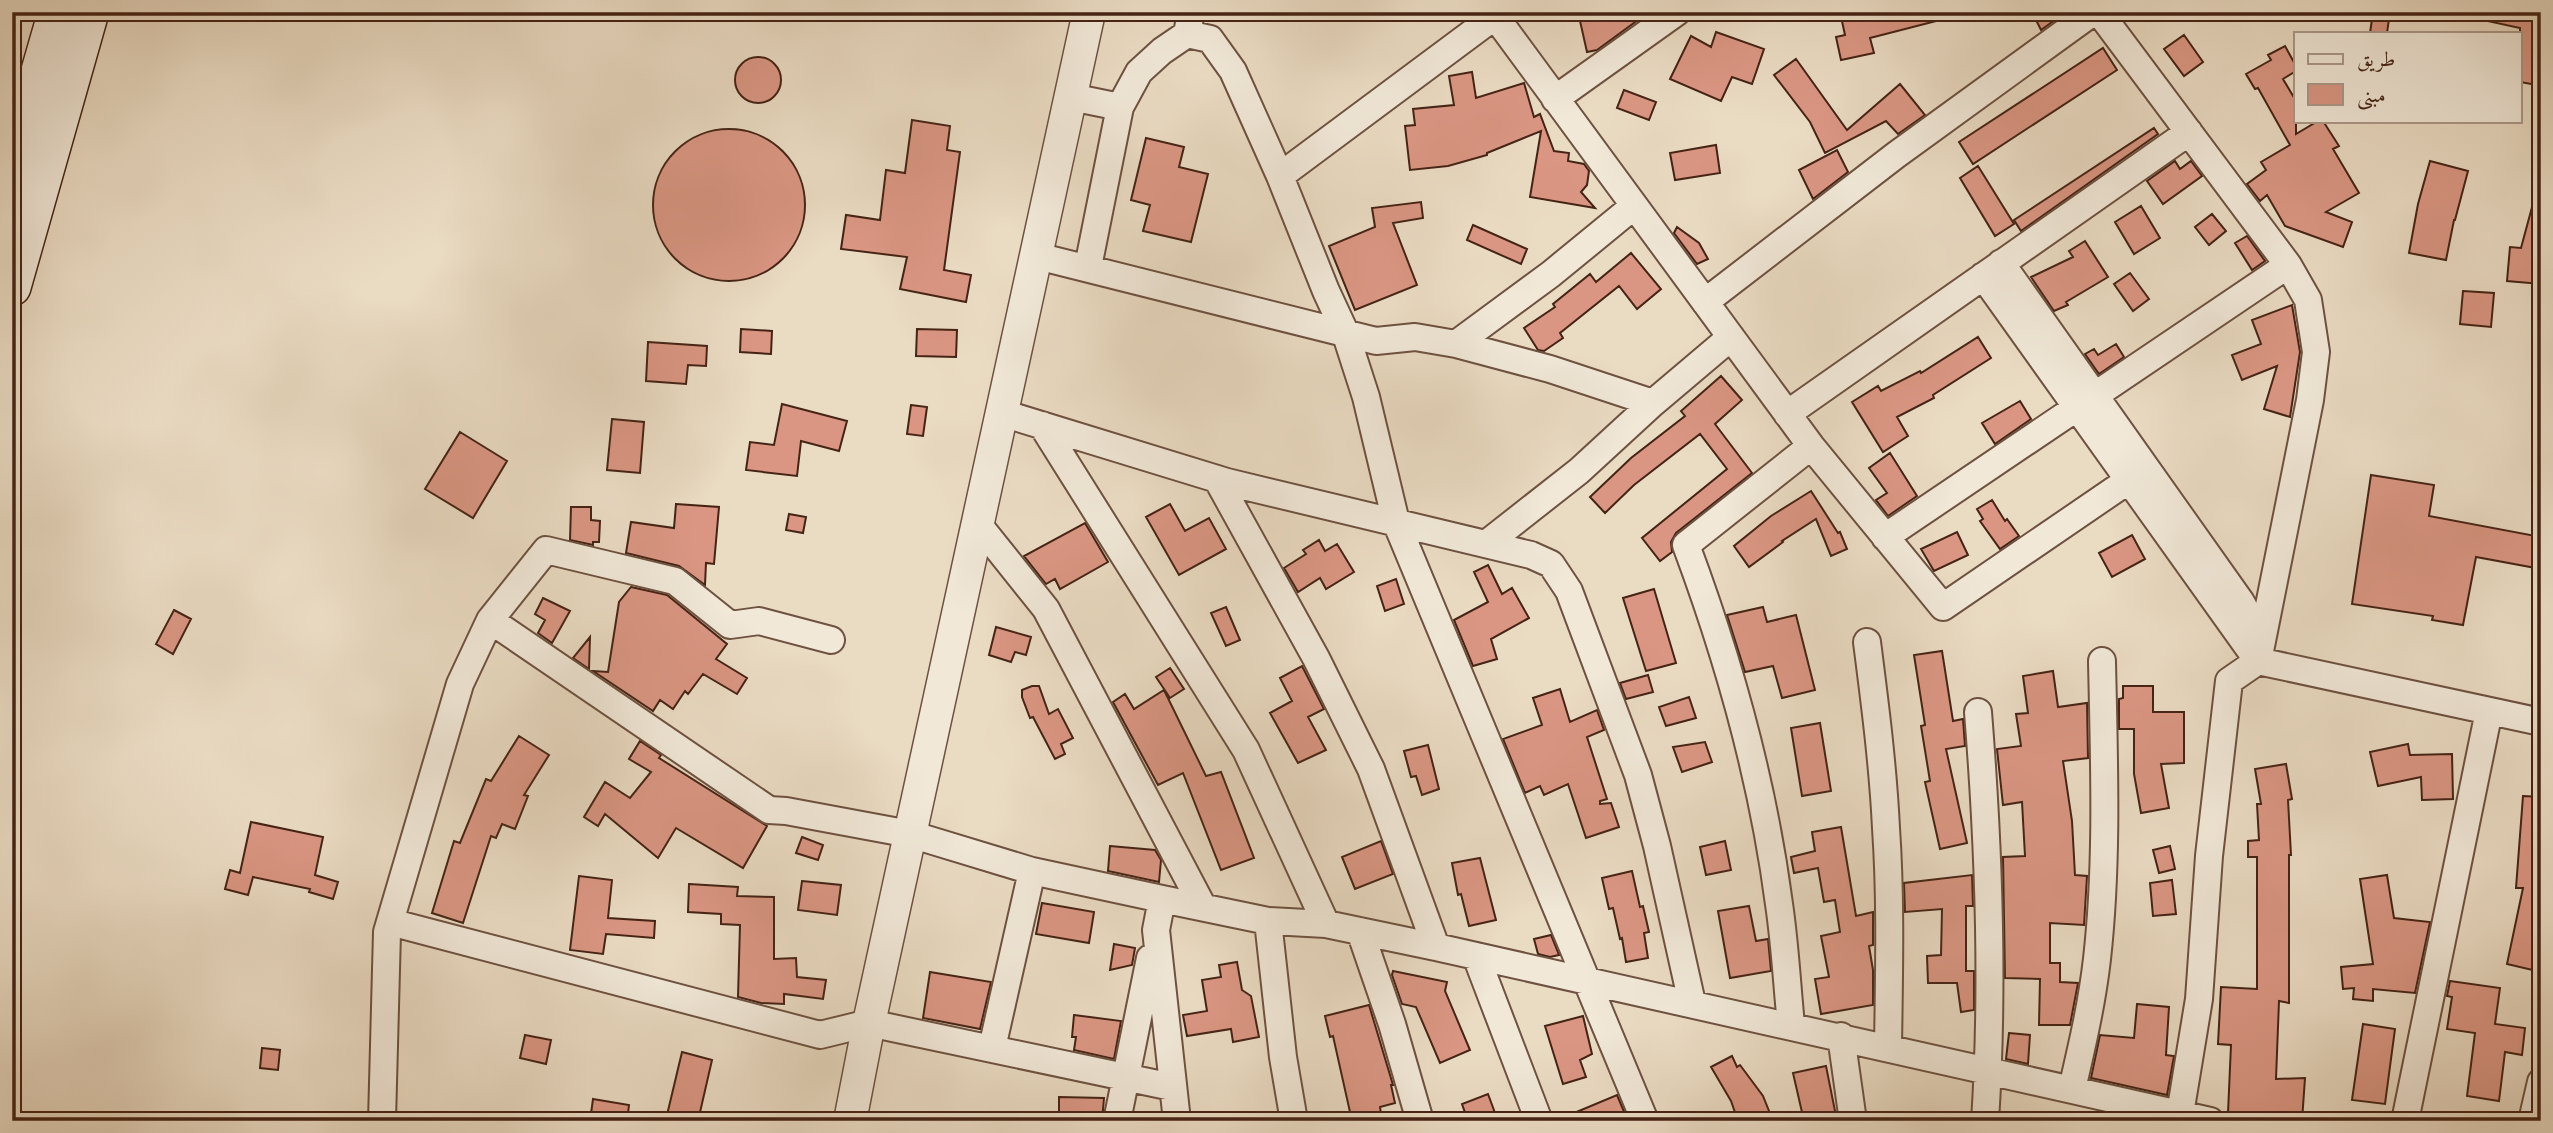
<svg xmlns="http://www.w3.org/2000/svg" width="2553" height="1133" font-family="'IM FELL French Canon',Amiri,serif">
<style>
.building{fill:#da9683;stroke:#452315;stroke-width:2}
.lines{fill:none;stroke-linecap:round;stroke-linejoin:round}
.minor-casing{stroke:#6e5140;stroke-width:30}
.tertiary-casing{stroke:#6e5140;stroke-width:35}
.secondary-casing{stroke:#452315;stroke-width:40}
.minor{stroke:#f1e8d8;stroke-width:26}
.tertiary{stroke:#f1e8d8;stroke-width:32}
.secondary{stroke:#f1e8d8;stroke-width:37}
</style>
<rect width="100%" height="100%" fill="#eadbc3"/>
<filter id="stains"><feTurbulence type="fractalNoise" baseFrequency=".00286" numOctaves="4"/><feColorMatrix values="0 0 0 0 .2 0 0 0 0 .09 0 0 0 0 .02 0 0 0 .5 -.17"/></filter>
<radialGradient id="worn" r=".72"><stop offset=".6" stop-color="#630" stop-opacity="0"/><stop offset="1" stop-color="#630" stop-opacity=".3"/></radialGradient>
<path class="building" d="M1578,12H1642V17L1597,50L1587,52Z
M1840,12H1948V18L1870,38L1874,53L1841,60L1836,37L1845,35Z
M2032,12H2066L2041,30Z
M2373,12H2390L2387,33H2370Z
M2484,12H2541V64L2537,85L2520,82V28L2483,20Z
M1716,32L1764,49L1752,84L1732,77L1721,101L1670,79L1691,36L1711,47Z
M2184,35L2203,62L2184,76L2164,49Z
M2285,46L2296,66V71L2283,79L2296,101V134L2318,121H2323L2339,146L2333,149L2359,193L2326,212L2352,222L2343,247L2285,226L2267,195L2260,201L2247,184L2266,170L2261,162L2290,145L2258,88L2255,89L2246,74L2271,60L2268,55Z
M2103,48L2117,70L1973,164L1959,142Z
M735 80a23 23 0 1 1 46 0a23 23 0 1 1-46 0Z
M1796,59L1847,130L1900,84L1925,115L1898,134L1886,121L1825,153L1810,122L1774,75Z
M1472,72L1476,98L1524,83L1534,117L1540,114L1554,151L1569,153L1568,161L1584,164L1589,171L1587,185L1581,192L1595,208L1530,197L1541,131L1487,153V155L1448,166L1410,170L1405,126L1415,125L1413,109L1454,105L1449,76Z
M1624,90L1656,102L1649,120L1617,108Z
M912,120L950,126L947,150L960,152L944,270L971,275L966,302L900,289L907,257L841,249L846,215L880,220L886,170L905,173Z
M2154,128L2158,134L2021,231L2014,220Z
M653 205a76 76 0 1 1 152 0a76 76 0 1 1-152 0Z
M1146,138L1184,147L1179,167L1208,174L1191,242L1143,231L1150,205L1131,200Z
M1716,145L1720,173L1675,180L1670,153Z
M1837,150L1848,172L1813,199L1799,170Z
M2175,161L2180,169L2191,161L2202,176L2163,204L2147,181Z
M2430,161L2468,171L2455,220H2454L2446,260L2409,253L2418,204Z
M1978,166L2014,224L1995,236L1960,178Z
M2535,196H2541V284L2507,281L2510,247L2521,248Z
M1421,202L1423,218L1393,223L1417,285L1355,310L1329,246L1375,227L1372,208Z
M2141,206L2160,238L2134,254L2115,222Z
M2212,214L2226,231L2209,245L2195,227Z
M1473,225L1527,249L1521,264L1467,240Z
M1677,227L1699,243L1708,259L1697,264L1674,233Z
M2247,236L2265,261L2252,270L2235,243Z
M2085,241L2108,277L2066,302L2068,305L2054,311L2031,277L2073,257L2069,251Z
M1631,253L1661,289L1637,309L1619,286L1560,333L1563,338L1544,351L1538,350L1524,328L1555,307L1553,304L1590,274L1596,282Z
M2130,273L2149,299L2133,311L2114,284Z
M2463,291L2494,293L2491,327L2460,324Z
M2292,305L2300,352L2290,417L2264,409L2277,366L2242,380L2232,355L2261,344L2252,320Z
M741,329L772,331L771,354L740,352Z
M917,329L957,330L956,357L916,356Z
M1978,337L1991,358L1933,395L1934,398L1897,417L1908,436L1883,452L1852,402L1878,386L1881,391L1920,371L1921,373Z
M648,342L707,346L706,366L688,365L686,384L646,381Z
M2116,344L2124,357L2099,374L2085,354L2094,349L2098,355Z
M1721,376L1742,400L1715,424L1752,473L1676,533L1671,542L1672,552L1660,561L1642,538L1727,469L1700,434L1634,485L1605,513L1590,497L1631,458L1685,416L1681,411Z
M2020,401L2031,419L1995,444L1982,423Z
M782,404L847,421L839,451L801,441L797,476L746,470L750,442L774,445Z
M911,405L927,407L923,436L907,434Z
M612,419L644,422L640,473L607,470Z
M460,432L507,461L473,518L425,489Z
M1890,453L1917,496L1888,516L1876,500L1887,493L1869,468Z
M2371,475L2434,485L2429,516L2541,537V569L2476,557L2463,625L2432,620L2433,616L2352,604Z
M1811,491L1838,533L1840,532L1847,549L1831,556L1816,519L1782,541L1783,542L1749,567L1734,546L1771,516Z
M1992,500L2005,521L2007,519L2019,536L2000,549L1980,521L1983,519L1977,509Z
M676,504L719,507L714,564L706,563L705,585L679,566L626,553L631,522L674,528Z
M1170,504L1185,531L1209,518L1226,549L1179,575L1146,517Z
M571,507H591V520L600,521L599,542H593V545L570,540Z
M789,514L806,517L803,533L786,530Z
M1085,523L1108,562L1060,589L1055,579L1046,584L1024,556Z
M1957,532L1968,555L1934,571L1921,549Z
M2132,535L2145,559L2112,577L2099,553Z
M1319,540L1325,551L1337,544L1354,572L1326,589L1320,578L1298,592L1284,568L1306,554L1303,550Z
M1488,565L1502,594L1512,588L1529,618L1491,639L1497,659L1473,666L1454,620L1488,602L1474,572Z
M1396,579L1404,604L1385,611L1377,586Z
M631,587L667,595L727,644L716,659L747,678L737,694L703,674L688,694L685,691L673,709L660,700L653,711L593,671L608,672L619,602Z
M1654,589L1676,663L1646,671L1623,598Z
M543,598L570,611L552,643L538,633L545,620L535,614Z
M1226,607L1240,640L1226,646L1211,613Z
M1763,607L1767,622L1796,615L1815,690L1782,698L1773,666L1745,672L1727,615Z
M174,610L191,619L173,654L156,644Z
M996,627L1031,637L1026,655L1015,652L1011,662L989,655Z
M590,637L589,669L573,658Z
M1942,651L1953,721L1963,719L1965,746L1946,749L1967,843L1940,849L1925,782L1930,781L1921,726L1925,725L1914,655Z
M1302,666L1324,709L1308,717L1326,750L1298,763L1270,713L1292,701L1280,678Z
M1170,668L1184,689L1170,698L1156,677Z
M2053,671L2058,707L2087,703L2088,758L2063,761L2072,821L2075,875L2087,876L2084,925L2050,923V963H2060V982L2078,983L2070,1025H2039L2040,979L2005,978L2003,857L2025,856L2022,802L2003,805L1997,749L2021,746L2016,714L2028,713L2023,676Z
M1648,675L1653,692L1626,699L1620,683Z
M1032,686H1039L1049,714L1058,709L1073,738L1061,744L1065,754L1055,759L1033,717L1030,718L1022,697V690Z
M2123,686H2153V712H2184V763L2161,764L2169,808L2141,813L2134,774V729H2119V699L2123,698Z
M1560,689L1570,722L1597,710L1604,730L1587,737L1607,799L1600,801V804L1611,803L1619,827L1586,838L1568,784L1544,795L1540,786L1525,793L1503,739L1542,725L1533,698Z
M1164,690L1206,776L1221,772L1254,858L1221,870L1183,773L1158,785L1113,702L1125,694L1134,709Z
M1689,697L1696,718L1666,726L1659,707Z
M1820,723L1831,791L1802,796L1791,728Z
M519,736L549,755L524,795L528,796L515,829L502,824L496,838L491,836L463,923L432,913L454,841L460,843L486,779L491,781Z
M640,741L661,755L659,758L767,826L743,868L676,828L658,858L605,814L598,826L584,817L605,782L630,798L651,772L629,759Z
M1705,742L1712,762L1682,772L1673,747Z
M2408,744L2410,755L2452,754L2453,799L2422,800L2421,777L2378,786L2370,752Z
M1428,745L1439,789L1422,795L1416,776L1411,777L1404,751Z
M2286,764L2292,799L2288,800L2291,855H2289V1003L2279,1001L2276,1079L2305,1078L2302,1121H2251L2252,1114L2228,1113L2231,1045L2218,1044L2221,987L2257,989V857H2248V841L2259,840L2257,804H2261L2255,769Z
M2523,796L2541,797V972L2507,964L2523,888H2516Z
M251,822L323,837L315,875L338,882L333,899L309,892L310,889L253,877L248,895L225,889L230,870L240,873Z
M1841,827L1856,916L1873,912V945L1869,946L1873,970V1005L1821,1014L1815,979L1829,977L1821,936L1840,932L1835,900L1824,902L1818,868L1794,873L1791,857L1815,851L1812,832Z
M802,837L823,845L818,860L796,853Z
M1381,841L1393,874L1355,889L1342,857Z
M1725,841L1731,870L1706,875L1700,847Z
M1110,846L1155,850L1161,860L1159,882L1108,871Z
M2170,846L2175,869L2159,873L2153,850Z
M1480,858L1496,920L1469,926L1461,894L1458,895L1452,863Z
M1632,871L1640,907L1643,906L1649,932L1644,933L1648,958L1626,962L1622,938L1620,939L1613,908L1609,909L1602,878Z
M1972,875L1973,906H1966V971H1974V1010L1961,1012L1957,983H1928L1927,956L1941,955L1942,909L1905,912L1904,883Z
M2387,875L2394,918L2430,922L2415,993L2373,989V1001L2353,999L2354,988L2343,989L2341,967L2373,964L2360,879Z
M579,876L612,880L608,918L655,921L654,938L606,934L603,954L570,950Z
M2172,880L2176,914L2153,916L2150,883Z
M802,881L841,885L837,915L798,910Z
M689,884L738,887L737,896L774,897V959L796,958L797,977L826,980L823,999L784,994V1004L761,1003L738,997L740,925L721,924V914L688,912Z
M1042,903L1094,912L1089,943L1036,934Z
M1749,906L1756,941L1768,939L1771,971L1730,978L1718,911Z
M1551,935L1559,955L1550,957L1538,954L1534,939Z
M1114,944L1135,948L1132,965L1110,970Z
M1237,962L1242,990L1251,996L1259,1037L1233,1042L1231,1029L1187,1036L1183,1015L1207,1011L1202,980L1221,977L1219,965Z
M1393,971L1447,982L1445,991L1470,1050L1440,1063L1416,1007L1402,1004L1392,975Z
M930,972L991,982L980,1029L923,1018Z
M2450,981L2500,988L2495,1024L2525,1028L2522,1055L2505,1052L2499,1101L2467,1096L2475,1033L2447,1029L2452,997L2447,996Z
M2137,1004L2169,1007L2166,1055L2174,1056L2167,1095L2091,1078L2100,1035L2134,1038Z
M1369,1005L1393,1085H1391L1395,1103L1380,1107L1382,1121H1352L1333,1036L1330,1037L1325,1016Z
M1074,1015L1121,1021L1114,1059L1074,1050L1076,1037H1072Z
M1583,1016L1592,1054L1580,1060L1586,1077L1563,1084L1545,1026Z
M2363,1024L2395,1029L2385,1104L2352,1100Z
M2009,1033L2030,1035L2028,1064L2006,1059Z
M525,1035L551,1040L546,1064L520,1058Z
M262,1048L280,1050L278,1070L260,1068Z
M682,1052L712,1060L698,1121L667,1115Z
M1732,1056L1737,1067L1740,1065L1763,1096L1773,1121H1738L1731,1101L1711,1067Z
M1826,1066L1837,1121H1804L1793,1073Z
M1488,1094L1498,1121H1468L1462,1104Z
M1617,1095L1628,1121H1555Z
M1059,1097L1104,1098L1102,1121H1059Z
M593,1099L629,1105L627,1121H590Z"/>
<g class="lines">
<defs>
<path id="minor" d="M1492,12L1811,446L1943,607L2129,480
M2099,12L2288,265L2308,300L2316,352L2310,400L2258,661L2541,722
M1187,34L1210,39L1233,71L1280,176L1326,291L1345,332L1366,397L1396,522L1645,1121
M1071,97L1120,107
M1555,99L1677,12
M1280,176L1495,16
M1037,256L1376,341L1415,337L1456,344L1550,369L1653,403
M2001,263L2241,602L2262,641
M1088,267L1120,107L1139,72L1162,51L1187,34L1191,12
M1983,276L2258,661L2229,681L2209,856L2199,999L2180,1114
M1705,302L1896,155L2093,12
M1456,344L1551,274L1634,206
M1002,413L1227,482L1531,555L1551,564L1569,591L1638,775L1657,846L1692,1003
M1787,414L2189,132
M1042,425L1246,750L1326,924
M1217,479L1316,658L1371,769L1436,947
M978,524L1046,609L1203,907
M1885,537L2288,265
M1486,544L1579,471L1653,403L1731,337
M490,620L546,550L675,581L730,625L759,621L831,640
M1867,642C1875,704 1883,766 1886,828C1891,901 1889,974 1888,1048
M1978,712C1989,849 1994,984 1985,1121
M1162,899L1156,930L1177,1121
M1268,921L1283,1057L1294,1121
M390,922L820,1035L869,1023L1172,1087
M1360,931L1392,1024L1420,1121
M1476,956L1539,1121
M1791,1025C1787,985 1785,944 1779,904C1763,782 1729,660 1686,545L1811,446
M1841,1036L1853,1121
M992,1048L1032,871
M2072,1089C2082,1046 2092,1003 2097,959C2108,860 2104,760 2102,661
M382,1121L387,932L460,684L490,620L769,810L786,811L910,834L1032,871L1162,899L1268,921L1326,924L1436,947L2210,1121
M1117,1121L1150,958
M2405,1121L2489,711
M2532,1121L2541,1082"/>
<path id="tertiary" d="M850,1121L869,1023L1089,12"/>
<path id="secondary" d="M12,168L57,12
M12,287L90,12"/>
</defs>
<use href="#minor" class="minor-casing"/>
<use href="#tertiary" class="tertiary-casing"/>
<use href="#secondary" class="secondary-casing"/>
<use href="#minor" class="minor"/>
<use href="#tertiary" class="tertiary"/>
<use href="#secondary" class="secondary"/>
</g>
<rect width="2553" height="1133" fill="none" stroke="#eadbc3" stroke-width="42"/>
<rect x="14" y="14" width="2525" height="1105" fill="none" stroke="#452315" stroke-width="3.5"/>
<rect x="21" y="21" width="2511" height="1091" fill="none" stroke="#452315" stroke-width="2"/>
<rect x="2294" y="32" width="228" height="91" fill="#f1e8d8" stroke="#ac998a" stroke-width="2"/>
<rect x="2308" y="54" width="35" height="10" fill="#f1e8d8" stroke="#ac998a" stroke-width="2"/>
<text x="2357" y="66" font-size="21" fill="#452315">طريق</text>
<rect x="2308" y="84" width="35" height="21" fill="#da9683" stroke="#ac998a" stroke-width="2"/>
<text x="2357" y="102" font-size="21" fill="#452315">مبنى</text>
<rect width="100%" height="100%" filter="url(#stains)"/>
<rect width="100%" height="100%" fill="url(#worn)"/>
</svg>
